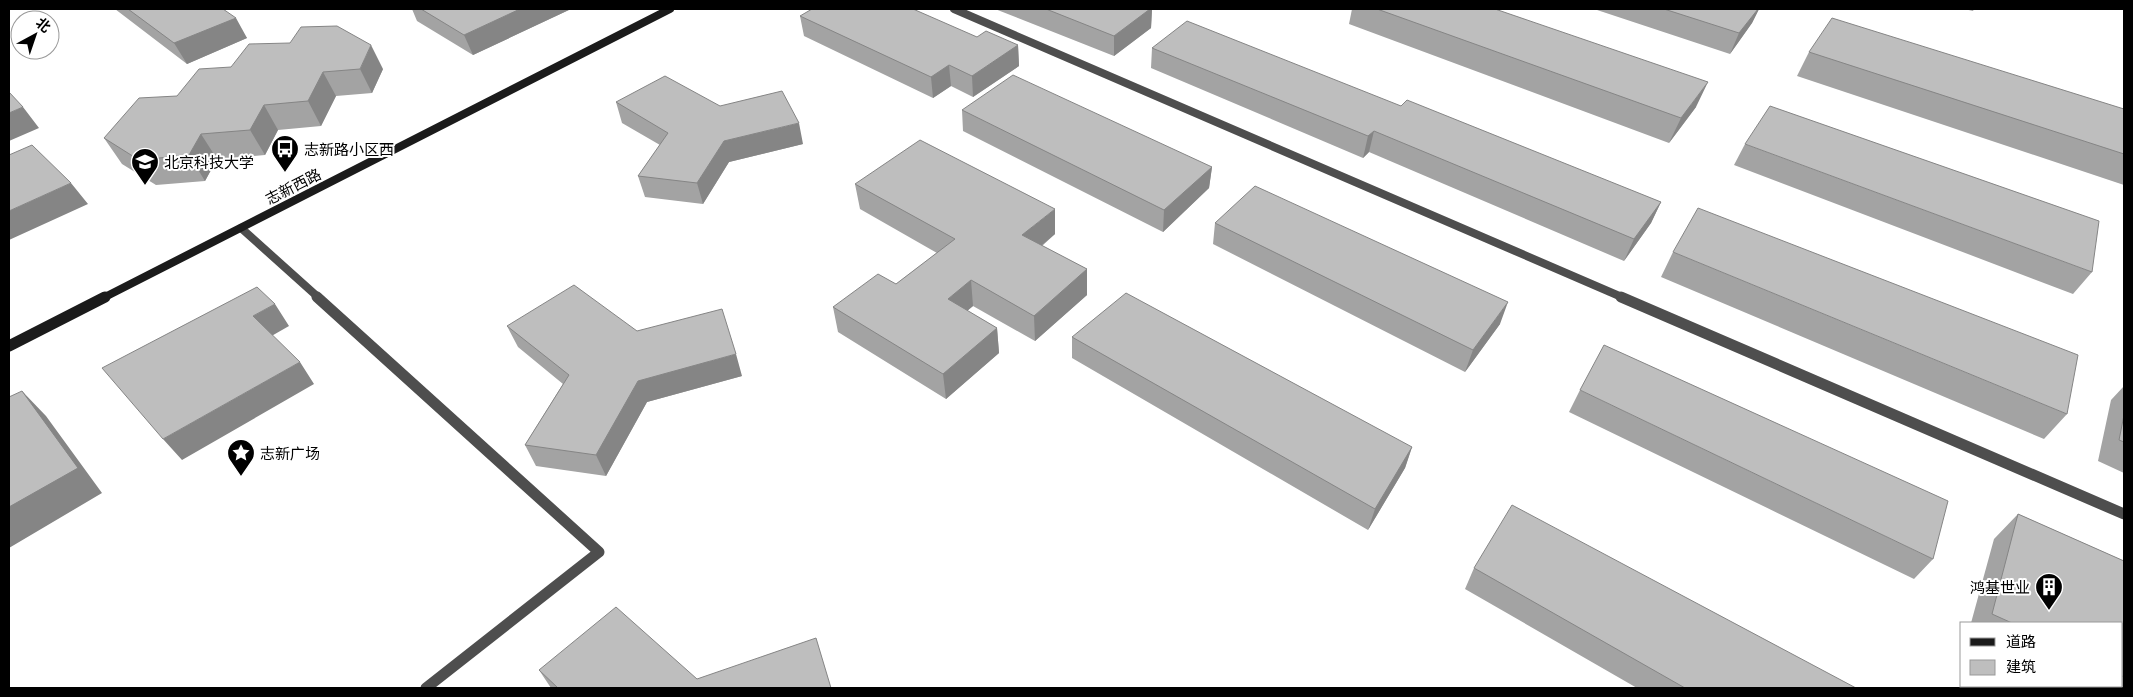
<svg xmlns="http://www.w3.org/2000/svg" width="2133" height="697" font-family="Commissioner,'Noto Sans SC',sans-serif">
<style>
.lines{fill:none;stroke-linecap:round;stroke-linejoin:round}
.street-far1{stroke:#4e4e4e;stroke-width:8}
.street{stroke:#4e4e4e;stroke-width:11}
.secondary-far1{stroke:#1b1b1b;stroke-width:8}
.secondary{stroke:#1b1b1b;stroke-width:11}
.wall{fill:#a3a3a3}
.shaded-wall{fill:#858585}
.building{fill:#bebebe;stroke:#858585}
.labels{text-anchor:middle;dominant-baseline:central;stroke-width:4;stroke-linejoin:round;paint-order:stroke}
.poi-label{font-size:15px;fill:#000;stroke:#fff;text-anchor:start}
.street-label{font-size:15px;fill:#000;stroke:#fff}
</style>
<rect width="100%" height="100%" fill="#fff"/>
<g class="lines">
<path class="street-far1" d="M954,9L1624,298
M241,228L319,298"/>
<path class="street" d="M317,297L599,552L426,688
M1621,297L2124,514"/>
<path class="secondary-far1" d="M103,298L670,9"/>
<path class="secondary" d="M9,346L105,297"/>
</g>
<path class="wall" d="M115,9H223L247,38L187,64Z
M412,9H571L473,55L417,21Z
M995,9H1152L1151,28L1114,56Z
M1352,9H1495L1696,107L1669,143L1349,24Z
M1594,9H1759L1752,23L1730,54Z
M1964,9H1974L1973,11Z
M800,16L1018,45L1019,66L973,97L951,86L933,98L804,36Z
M1152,48L1401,106L1661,202L1651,223L1624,261L1369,152L1363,158L1151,68Z
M1809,52L2124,109V185L1797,76Z
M231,67L383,69L372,93L336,96L321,126L278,130L265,155L217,159L205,181L156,185L122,164L104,138L177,96Z
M616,102L720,106L803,144L729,162L703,204L645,197L638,176L660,145L622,123Z
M962,110L1212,167L1209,188L1163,232L963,131Z
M1745,144L2092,272L2073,294L1734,165Z
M855,184L1055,234L1042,246L1087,269V295L1035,341L973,306L967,311L997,328L999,353L946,399L838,332L833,307L896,284L937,253L860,209Z
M1215,223L1500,324L1465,372L1213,244Z
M1673,252L2067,414L2044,439L1661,277Z
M507,326L637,331L742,376L647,402L606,476L536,466L525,445L563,384L518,347Z
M1072,337L1412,447L1405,468L1368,530L1072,358Z
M2124,386V473L2098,461L2111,400Z
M1580,390L1933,559L1914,579L1569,412Z
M2018,514L2124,561V688H2071L2066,686H2122V623H1971L1994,539Z
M1474,568L1856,688H1637L1465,589Z
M539,670L697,679L831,688H551Z"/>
<path class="shaded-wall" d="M520,9H571L473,55L464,35Z
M1150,9H1152L1151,28L1114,56V36Z
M1758,9H1759L1752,23L1730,54L1739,33Z
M236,18L247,38L187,64L174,43Z
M371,45L383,69L372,93L360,69Z
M1018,45L1019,66L973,97L972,76Z
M949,65L951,86L933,98L931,77Z
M323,72L336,96L321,126L308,101Z
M1708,82L1696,107L1669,143L1681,118Z
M264,105L278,130L265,155L250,130Z
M23,107L39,128L9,141V113Z
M799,123L803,144L729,162L703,204L697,183L724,141Z
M1374,131L1369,152L1363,158L1368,136Z
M201,134L217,159L205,181L189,155Z
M1212,167L1209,188L1163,232L1164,210Z
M71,183L88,204L9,240V211Z
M1661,202L1651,223L1624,261L1634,239Z
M1055,209V234L1023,261L1022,235Z
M1087,269V295L1035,341L1034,316Z
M971,280L973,306L950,325L948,299Z
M1508,302L1500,324L1465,372L1473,350Z
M275,304L289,326L268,338L253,316Z
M997,328L999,353L946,399L943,374Z
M736,354L742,376L647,402L606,476L596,455L638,381Z
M300,362L314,384L182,460L163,439Z
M22,391L46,416L102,493L9,548V507Z
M1412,447L1405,468L1368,530L1375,509Z"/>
<path class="building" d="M128,9H223L236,18L174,43Z
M421,9H520L464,35Z
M812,9H913L977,37L986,31L1018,45L972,76L949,65L931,77L800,16Z
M1046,9H1150L1114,36Z
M1377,9H1495L1708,82L1681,118Z
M1664,9H1758L1739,33Z
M1832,18L2124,109V154L1809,52Z
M1187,21L1401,106L1407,100L1661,202L1634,239L1374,131L1368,136L1152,48Z
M337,26L371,45L360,69L323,72L308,101L264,105L250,130L201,134L189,155L139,160L104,138L139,98L177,96L199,69L231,67L249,44L290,43L301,27Z
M1013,75L1212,167L1164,210L962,110Z
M665,76L720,106L782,91L799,123L724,141L697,183L638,176L668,133L616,102Z
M9,92L23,107L9,113Z
M1770,106L2099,221L2092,272L1745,144Z
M920,140L1055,209L1022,235L1087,269L1034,316L971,280L948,299L997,328L943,374L833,307L878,274L896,284L955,239L855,184Z
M32,145L71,183L9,211V155Z
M1255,186L1508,302L1473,350L1215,223Z
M1698,208L2078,355L2067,414L1673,252Z
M574,285L637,331L722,309L736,354L638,381L596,455L525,445L569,375L507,326Z
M257,287L275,304L253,316L300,362L163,439L102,368Z
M1126,293L1412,447L1375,509L1072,337Z
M1604,345L1948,501L1933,559L1580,390Z
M22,391L78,468L9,507V397Z
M2124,415V442L2119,440Z
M1512,505L1856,688H1685L1474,568Z
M2018,514L2124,561V677L2122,676V623H2012L1992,614Z
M616,607L697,679L816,638L831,688H558L539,670Z"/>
<defs>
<symbol id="bus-pin" viewBox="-11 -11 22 30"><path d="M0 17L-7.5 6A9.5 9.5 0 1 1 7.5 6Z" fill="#000" stroke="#fff"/><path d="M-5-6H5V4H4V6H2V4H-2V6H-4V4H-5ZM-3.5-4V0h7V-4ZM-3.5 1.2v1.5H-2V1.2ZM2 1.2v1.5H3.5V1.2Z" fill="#fff"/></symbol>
<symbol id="university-pin" viewBox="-11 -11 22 30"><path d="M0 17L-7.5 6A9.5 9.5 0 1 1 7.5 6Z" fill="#000" stroke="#fff"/><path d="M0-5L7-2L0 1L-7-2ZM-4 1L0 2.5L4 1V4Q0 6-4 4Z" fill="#fff"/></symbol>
<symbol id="sight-pin" viewBox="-11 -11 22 30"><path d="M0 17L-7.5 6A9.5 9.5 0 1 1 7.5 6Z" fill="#000" stroke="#fff"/><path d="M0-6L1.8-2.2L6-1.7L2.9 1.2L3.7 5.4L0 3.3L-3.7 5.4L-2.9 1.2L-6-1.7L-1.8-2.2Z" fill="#fff"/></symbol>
<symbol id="building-pin" viewBox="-11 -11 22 30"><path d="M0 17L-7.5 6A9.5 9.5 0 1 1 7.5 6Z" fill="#000" stroke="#fff"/><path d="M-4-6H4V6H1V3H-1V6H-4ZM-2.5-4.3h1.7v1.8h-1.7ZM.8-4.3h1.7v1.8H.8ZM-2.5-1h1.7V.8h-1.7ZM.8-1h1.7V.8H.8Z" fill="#fff"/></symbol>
</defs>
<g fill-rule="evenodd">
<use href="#bus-pin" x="269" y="133" width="32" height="43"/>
<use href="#university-pin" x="129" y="146" width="32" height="43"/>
<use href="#sight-pin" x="225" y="437" width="32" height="43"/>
<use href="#building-pin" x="2033" y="571" width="32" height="43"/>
</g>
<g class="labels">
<g class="poi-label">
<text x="304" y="149">志新路小区西</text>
<text x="164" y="162">北京科技大学</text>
<text x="260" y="453">志新广场</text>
<text x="2030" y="587" text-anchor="end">鸿基世业</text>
</g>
<g class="street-label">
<text transform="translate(293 186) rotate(-27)">志新西路</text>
</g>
</g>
<rect width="2133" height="697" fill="none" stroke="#000000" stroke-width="20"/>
<rect x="1960" y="622" width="162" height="65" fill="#ffffff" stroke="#999999"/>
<rect x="1970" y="638" width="25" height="8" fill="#1b1b1b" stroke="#999999"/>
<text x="2006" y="647" font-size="15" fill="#000000">道路</text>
<rect x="1970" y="660" width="25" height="15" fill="#bebebe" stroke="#999999"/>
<text x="2006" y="672" font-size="15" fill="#000000">建筑</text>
<g transform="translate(35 35) rotate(40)"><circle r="24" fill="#ffffff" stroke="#999999"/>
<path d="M0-4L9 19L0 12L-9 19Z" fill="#000000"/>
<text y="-8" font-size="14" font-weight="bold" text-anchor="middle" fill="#000000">北</text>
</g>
</svg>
